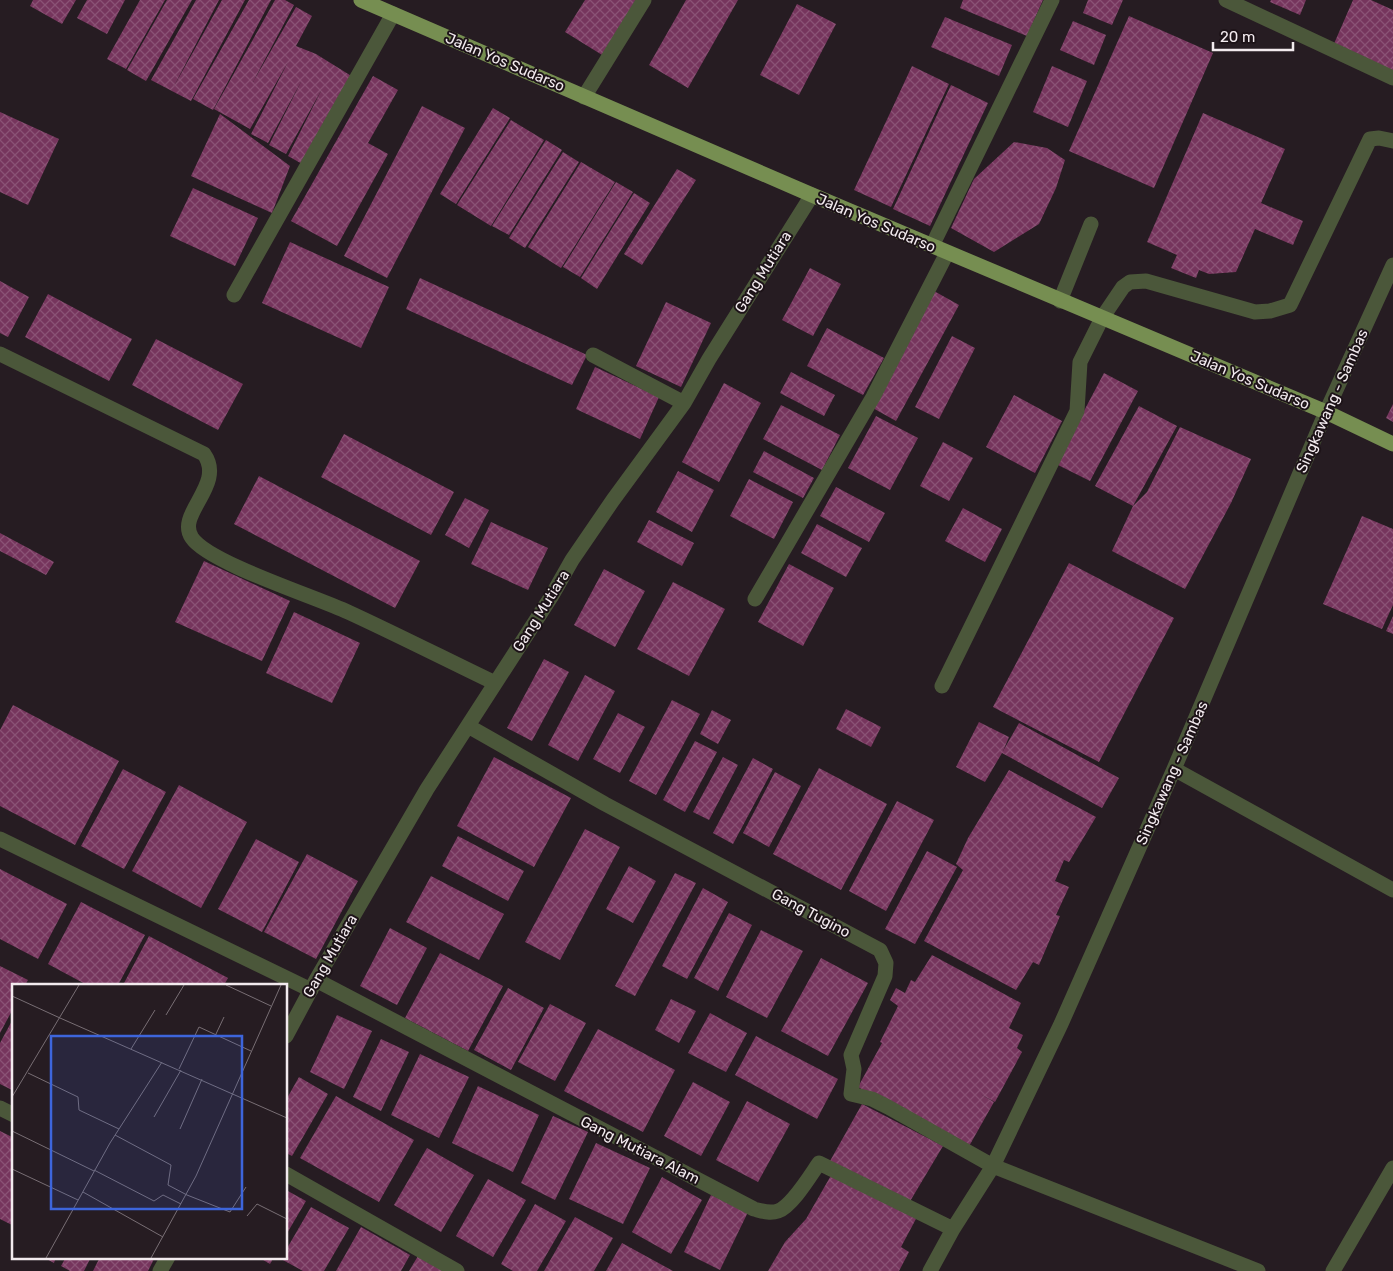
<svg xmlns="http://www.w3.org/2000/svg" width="1393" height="1271" font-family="Rubik,sans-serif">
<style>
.building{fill:url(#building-cross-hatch)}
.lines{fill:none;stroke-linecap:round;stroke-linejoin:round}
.minor{stroke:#4b573a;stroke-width:15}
.major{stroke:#768e51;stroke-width:15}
.labels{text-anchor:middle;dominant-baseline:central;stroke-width:4;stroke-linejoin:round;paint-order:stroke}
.street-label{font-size:15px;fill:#f2eaee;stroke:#1d1318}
.inset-road{fill:none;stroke:#786e74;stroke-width:1}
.view{fill:#3d65db;fill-opacity:0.15;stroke:#3d65db;stroke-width:2.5}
.inset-edge{fill:none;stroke:#f2eaee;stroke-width:2.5}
</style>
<defs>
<pattern id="building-cross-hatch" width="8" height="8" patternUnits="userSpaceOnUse" patternTransform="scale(1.25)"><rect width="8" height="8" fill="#76355d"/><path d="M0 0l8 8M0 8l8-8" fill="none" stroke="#8a5275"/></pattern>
</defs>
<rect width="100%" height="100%" fill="#261c22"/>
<path class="building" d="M33,0H76L62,24L30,6Z
M87,0H125L107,34L77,18Z
M140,0H165L126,69L107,59Z
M167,0H192L146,81L127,70Z
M196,0H219L173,88L222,0H245L191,101L151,80Z
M249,0H271L213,110L193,99Z
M275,0H285L294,5L253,82L296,7L312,16L296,46L316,54L353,77L304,165L288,156L322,89L286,154L269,145L302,80L268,143L251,134L288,62L250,129L214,109Z
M585,0H643L607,58L565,32Z
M686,0H738L688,88L649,65Z
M963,0H1043L1027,36L960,8Z
M1088,0H1123L1112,25L1083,13Z
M1271,0H1306L1300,15L1270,2Z
M1353,0H1371L1393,10V75L1333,46Z
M797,4L836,24L799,95L760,75Z
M1129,16L1213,53L1154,188L1069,151Z
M945,17L1012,45L999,76L931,47Z
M1073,21L1106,35L1094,65L1060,50Z
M912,66L949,84L891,207L854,190Z
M1052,66L1087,81L1068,127L1033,112Z
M373,76L398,90L368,143L388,154L337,246L291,221Z
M951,85L988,103L930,226L893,209Z
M422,106L465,128L387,278L344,256Z
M493,108L510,118L456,204L440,194Z
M0,112L59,139L28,205L0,192Z
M1203,113L1285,149L1261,203L1303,221L1293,245L1255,229L1236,272L1209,274L1199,270L1196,278L1171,268L1177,255L1147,242Z
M220,114L290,166L272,213L191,176Z
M511,120L544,140L491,226L457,205Z
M546,140L562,150L509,235L492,226Z
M1014,142L1047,148L1065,160L1056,188L1039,224L994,252L951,228L974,179Z
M563,152L579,162L525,248L509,238Z
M581,162L615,182L561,268L528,247Z
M677,169L696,180L642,265L624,254Z
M616,182L633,192L580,277L563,267Z
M193,188L258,218L235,266L170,236Z
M634,193L650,203L597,289L581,278Z
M290,242L389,287L361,348L262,303Z
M810,268L841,284L813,336L782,320Z
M420,278L587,355L572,385L406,309Z
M0,281L29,297L8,337L0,333Z
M934,291L959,305L896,421L871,407Z
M48,294L132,339L109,381L25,337Z
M666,302L711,323L681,387L636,366Z
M827,328L884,358L863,395L807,366Z
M952,336L975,348L939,419L915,407Z
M156,339L243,384L218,430L132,385Z
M595,367L659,397L640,439L576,409Z
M791,372L835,395L824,416L780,393Z
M1104,373L1138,391L1090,481L1056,464Z
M724,383L761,403L719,482L682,462Z
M1014,395L1062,421L1035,473L986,447Z
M1393,404V422L1386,418Z
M781,405L840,435L822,470L763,439Z
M1139,406L1177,426L1133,506L1095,486Z
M876,416L918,438L890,490L848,468Z
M1180,427L1251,459L1231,503L1185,589L1112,551L1133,506L1147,492Z
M344,434L454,492L431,535L321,477Z
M943,442L973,458L949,501L920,486Z
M764,451L814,478L803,498L753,472Z
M678,471L714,490L692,532L656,512Z
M259,476L420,561L395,608L234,524Z
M749,479L793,502L774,539L730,516Z
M836,487L885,513L869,542L820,516Z
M465,498L489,510L469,548L445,535Z
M963,508L1002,529L985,562L945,541Z
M1362,516L1393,529V605L1382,629L1323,604Z
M649,520L694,543L682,566L637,542Z
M491,522L548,548L528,590L471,564Z
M817,524L862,548L846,577L801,553Z
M0,533L54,562L46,575L0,551Z
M204,561L290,601L262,661L175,622Z
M1069,563L1174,618L1099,762L993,707Z
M789,564L834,588L803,646L758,622Z
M604,569L645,591L615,647L574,625Z
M673,582L725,609L689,676L637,649Z
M294,612L360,643L332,703L266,673Z
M1393,616V634L1386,631Z
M544,659L569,672L532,741L507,728Z
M585,675L615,691L578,761L548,745Z
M672,700L700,714L656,795L629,781Z
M13,705L119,761L75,845L0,806V730Z
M846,709L881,727L871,747L836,729Z
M712,710L731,720L718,744L700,734Z
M618,713L645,727L620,773L593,759Z
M979,722L1009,737L1003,751L1019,723L1119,778L1102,808L1002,753L985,782L956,767Z
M695,741L717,752L685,812L663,800Z
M494,757L571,798L534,867L457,826Z
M723,757L738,765L709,820L693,812Z
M753,758L773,769L733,844L713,833Z
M819,768L887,804L841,890L773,854Z
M123,769L166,792L124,869L81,846Z
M1009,770L1096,817L1069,862L1064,860L1055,881L1069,887L1056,915L1060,916L1039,965L1033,962L1016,990L924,941L963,870L956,864L968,838Z
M775,772L801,786L769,847L743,833Z
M179,785L247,822L201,908L132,871Z
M897,801L934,820L886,911L849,891Z
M585,829L620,847L560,960L525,942Z
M458,836L524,871L508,901L442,866Z
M256,839L299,862L262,932L218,909Z
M927,851L957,867L915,944L885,929Z
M307,854L358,881L316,959L264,932Z
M629,866L656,881L633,923L606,909Z
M0,869L67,904L38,959L0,939Z
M675,873L696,883L635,996L615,986Z
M431,876L504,914L479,960L406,922Z
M703,888L728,902L687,979L662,966Z
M81,902L145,935L118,985H87L48,964Z
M729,913L752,925L718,991L694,978Z
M390,928L427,948L397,1005L360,986Z
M761,930L803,951L767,1018L726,997Z
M149,936L228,978L224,985H123Z
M440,953L503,986L468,1051L405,1018Z
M932,955L1021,1003L1009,1028L1023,1035L1017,1048L1022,1052L995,1102L980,1094L994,1102L968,1148L858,1087L882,1043L880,1042L898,1006L890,1000L896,988L905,993L911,980L915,982Z
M821,958L868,983L828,1056L781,1031Z
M0,966L28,980L25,985H14V1007L0,1033Z
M508,988L544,1008L511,1070L474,1050Z
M671,999L696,1011L679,1043L655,1030Z
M550,1004L586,1023L555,1081L518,1062Z
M710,1013L747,1033L726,1072L688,1053Z
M337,1015L372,1031L344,1089L310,1072Z
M14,1017V1091L0,1084V1043Z
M598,1029L675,1070L643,1132L564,1091Z
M756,1036L838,1079L817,1119L735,1075Z
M381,1039L409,1052L381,1111L353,1097Z
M420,1054L469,1077L439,1138L391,1115Z
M299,1077L328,1094L292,1156L286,1153V1100Z
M693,1082L730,1102L701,1156L664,1136Z
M478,1086L539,1115L513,1172L452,1143Z
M336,1096L414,1140L379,1202L300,1158Z
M747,1101L790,1124L758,1182L716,1160Z
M862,1104L943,1146L909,1203L830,1161Z
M553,1116L588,1132L555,1200L521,1183Z
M0,1131L14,1138V1226L0,1219Z
M596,1143L650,1168L623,1224L569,1199Z
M427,1148L474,1175L441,1232L394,1205Z
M833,1172L917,1217L901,1247L909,1252L899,1271H768L785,1242L806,1219Z
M662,1177L702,1200L671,1254L632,1232Z
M488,1179L526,1200L493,1257L456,1236Z
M286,1190L306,1201L286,1235Z
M711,1195L748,1212L720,1270L684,1252Z
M535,1204L566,1221L537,1271H513L501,1264Z
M311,1207L349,1228L324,1271H303L281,1259L286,1257V1250Z
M575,1217L613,1238L594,1271H544Z
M361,1227L410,1255L401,1271H336Z
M622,1243L673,1271H606Z
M418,1256L445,1271H409Z
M43,1257H56L54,1263Z
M66,1257H91L84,1271H70L61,1266Z
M100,1257H155L148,1271H93Z
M258,1257H274L270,1264Z"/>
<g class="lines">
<path class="minor" d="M1226,0L1393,78
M584,97L644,0
M932,246L1052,0
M234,295L393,14
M1060,301L1091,224
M0,354L204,454C226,485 175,514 192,538C209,563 316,597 348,612C398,635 447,660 495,683
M593,355L684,403
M755,599L873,397L947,253
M942,686L1077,411L1080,362L1102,318L1123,287L1130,282L1146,281L1255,312L1270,311L1290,305L1370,139L1379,138L1393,141
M468,726L605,804L880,950L886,963L885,976L851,1055L854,1069L851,1094L872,1099L888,1107L993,1166L1258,1271
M1174,769L1393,890
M0,839L311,990
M316,980L754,1209C762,1211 770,1214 778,1211C792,1206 810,1176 819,1163L953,1229
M286,1036L316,980L427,789L551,597L572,560L613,500L684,403L709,359L812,195
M0,1108L14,1115
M286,1174L457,1271
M160,1271L168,1257
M930,1271L953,1229L993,1166L1061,1024L1174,769L1326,412L1393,265
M1333,1271L1393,1168"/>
<path class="major" d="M361,0L812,195L1326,412L1393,444"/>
</g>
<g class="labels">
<g class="street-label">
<text transform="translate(505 62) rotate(23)">Jalan Yos Sudarso</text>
<text transform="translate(876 223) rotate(23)">Jalan Yos Sudarso</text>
<text transform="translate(763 272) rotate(-58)">Gang Mutiara</text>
<text transform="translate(1250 380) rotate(23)">Jalan Yos Sudarso</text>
<text transform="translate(1332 401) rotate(-66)">Singkawang - Sambas</text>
<text transform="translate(541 611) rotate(-58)">Gang Mutiara</text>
<text transform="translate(1172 773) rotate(-66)">Singkawang - Sambas</text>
<text transform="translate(811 913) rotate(28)">Gang Tugino</text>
<text transform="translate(330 956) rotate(-60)">Gang Mutiara</text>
<text transform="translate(640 1150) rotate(27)">Gang Mutiara Alam</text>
</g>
</g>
<g transform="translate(12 984)">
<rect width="275" height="275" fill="#261c22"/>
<path class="inset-road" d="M214,1L259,22M0,12L48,34M154,31L172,1M48,34L275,134M204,50L212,33M119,65L143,26M167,85L187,43L239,67M16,89L66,113L67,126L107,145M0,113L67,1M142,133L169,86M168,145L190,95M0,147L82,187M103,151L159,181L156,201L175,211L218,228L234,203M0,185L66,216M82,186L142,217L151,211L169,220M71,208L151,253M235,232L245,220L275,235M34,274L98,159L150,78M139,274L184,192L269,1"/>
<path class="view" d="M39,52H230V225H39Z"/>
<rect width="275" height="275" class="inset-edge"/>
</g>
<path d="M1213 42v8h80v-8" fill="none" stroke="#f2eaee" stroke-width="2.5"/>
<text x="1220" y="42" font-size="15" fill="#f2eaee" stroke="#1d1318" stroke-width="4" paint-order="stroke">20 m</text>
</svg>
